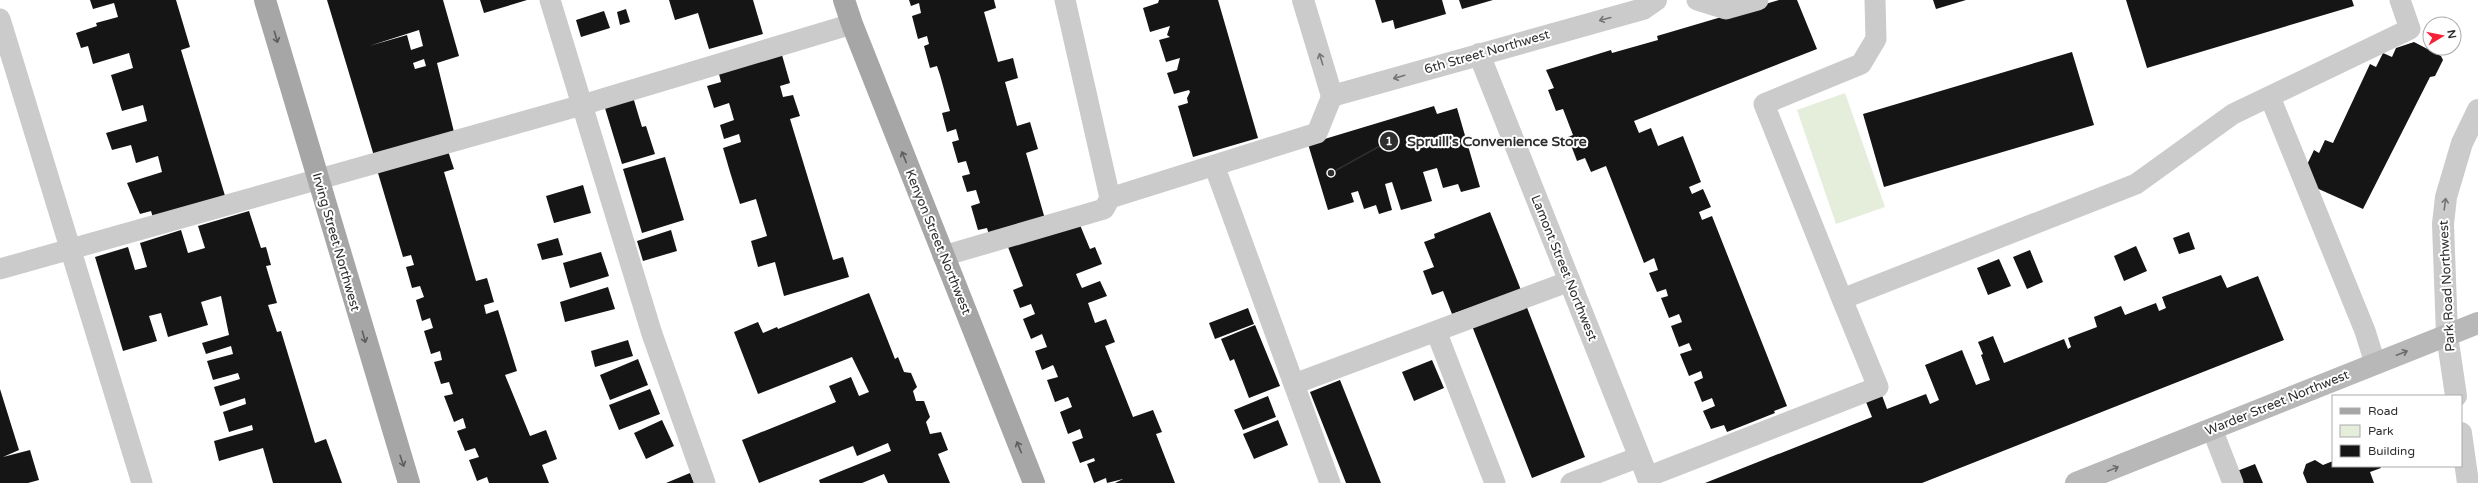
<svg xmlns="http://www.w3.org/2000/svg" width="2478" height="483" font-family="'Varela Round',sans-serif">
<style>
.green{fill:#e5eddb}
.building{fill:#151515;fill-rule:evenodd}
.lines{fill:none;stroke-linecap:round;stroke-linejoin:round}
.lane{stroke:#cbcbcb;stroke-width:21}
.street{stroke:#cbcbcb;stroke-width:22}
.secondary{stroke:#b8b8b8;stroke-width:22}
.primary{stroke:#a6a6a6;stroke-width:22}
.oneway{stroke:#757575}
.oneway2{stroke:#5e5e5e}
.oneway3{stroke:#6c6c6c}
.labels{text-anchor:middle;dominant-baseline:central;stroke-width:4;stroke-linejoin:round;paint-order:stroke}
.street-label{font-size:13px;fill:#2e2e2e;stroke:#fff}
.leader{fill:none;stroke:#2e2e2e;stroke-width:1.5}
.callout-dot{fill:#2e2e2e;stroke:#fff;stroke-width:1.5}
.mark-label{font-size:12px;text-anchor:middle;font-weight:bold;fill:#fff}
.callout-label{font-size:14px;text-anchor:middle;font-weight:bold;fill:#2e2e2e;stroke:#fff;stroke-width:4;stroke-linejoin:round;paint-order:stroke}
</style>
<rect width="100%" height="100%" fill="#fff"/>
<path class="green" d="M1845,93L1885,207L1836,224L1797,110Z"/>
<path class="building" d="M90,0H176L190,47L181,50L226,199L154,221L151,211L140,214L127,183L162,172L158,156L136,163L131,145L112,150L106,133L147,121L143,105L122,111L111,75L133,68L129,53L93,64L88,46L81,48L76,33L97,26L96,23L118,17L114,3L93,9Z
M327,0H443L459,56L437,63L454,132L374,156ZM419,30L423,46L411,50L407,35L369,46ZM424,59L426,66L415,69L413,63Z
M480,0H527L484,13Z
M669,0H753L763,34L709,49L698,13L675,20Z
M909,0H994L996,8L984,12L998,62L1013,58L1018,78L1005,82L1017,126L1030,122L1038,149L1026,153L1045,219L989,235L987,228L978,230L971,206L980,203L976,190L967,192L962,176L970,174L966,161L958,163L952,142L959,140L956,129L947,132L942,113L950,111L940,75L937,66L930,68L924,46L929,44L927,36L918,39L912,16L921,13L919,3L911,6Z
M1159,0H1218L1258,138L1193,157L1178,106L1188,103L1187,98L1190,92L1189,90L1174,94L1167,73L1177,70L1180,58L1166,62L1159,40L1170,37L1167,35L1170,26L1150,32L1143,8L1158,3Z
M1375,0H1442L1446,14L1395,29L1393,20L1382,23Z
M1459,0H1493L1462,9Z
M1779,0H1797L1817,49L1634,121L1639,133L1651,128L1658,146L1683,136L1701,182L1689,187L1692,194L1703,189L1711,207L1699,212L1702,220L1712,216L1787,406L1774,411L1775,413L1727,432L1724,425L1711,429L1703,411L1715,406L1712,398L1702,402L1694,382L1703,378L1701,371L1689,376L1680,354L1692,350L1689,343L1679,347L1671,326L1682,322L1679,314L1669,318L1661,298L1668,296L1666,289L1657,292L1649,273L1658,270L1654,258L1644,263L1606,166L1591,172L1585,158L1577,161L1568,137L1573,135L1563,109L1556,111L1548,90L1554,88L1546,70L1611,50L1612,53L1658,40L1657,36Z
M1933,0H1966L1936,9Z
M2126,0H2352L2354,6L2147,68Z
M626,9L630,22L620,25L617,12Z
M604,11L610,28L581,37L576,20Z
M2414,42L2441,56L2443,60L2435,76L2430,77L2363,209L2312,186L2304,171L2314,150L2319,153L2325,140L2333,143L2370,64L2376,67L2383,53L2392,57L2396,48Z
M2072,52L2094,125L1884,187L1863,114Z
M782,55L790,83L780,86L783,97L793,95L800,116L790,119L833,260L843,257L849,277L784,296L775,262L758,267L751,241L767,236L756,199L740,204L730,172L723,148L741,142L739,134L724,139L720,125L734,120L729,103L714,108L707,86L721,82L719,74Z
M633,97L642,127L646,126L655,154L622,164L604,105Z
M1434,106L1437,114L1457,108L1480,187L1461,192L1458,184L1443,188L1437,168L1423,172L1432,201L1401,210L1392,182L1385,184L1392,210L1379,214L1376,205L1364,209L1358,191L1351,193L1354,202L1328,210L1308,144Z
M448,151L454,169L444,172L476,281L487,278L494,302L484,305L486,314L498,310L517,371L505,375L530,436L546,430L557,459L542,465L549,483H489L487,477L477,481L469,460L479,457L475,448L465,451L457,431L466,428L463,418L454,422L444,396L453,394L449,382L441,384L434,362L442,360L440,351L431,354L424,331L433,328L430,318L422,321L416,300L424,297L420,286L412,288L406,267L414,265L411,255L403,257L378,173Z
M665,157L684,220L642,233L623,169Z
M583,185L591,213L554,223L546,196Z
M249,211L261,248L266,247L271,265L266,266L277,303L268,305L277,332L281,331L315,443L326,439L342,483H273L263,448L219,461L214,441L253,430L252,425L229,432L223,412L246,404L245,398L220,406L214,387L240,379L238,373L213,380L207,361L233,354L231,346L206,354L202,343L229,335L221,296L201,302L208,325L168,337L161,313L149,316L157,341L123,351L95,257L128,247L135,270L147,267L140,243L181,230L188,253L205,248L198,226Z
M1490,212L1521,290L1452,314L1443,291L1432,295L1423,271L1434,267L1424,242L1435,238L1434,234Z
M1080,225L1090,249L1095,247L1102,264L1076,274L1080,284L1082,288L1100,281L1107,296L1088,303L1095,323L1106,319L1115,342L1105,346L1133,417L1153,410L1162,432L1156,434L1175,483H1115L1123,479L1107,483L1106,478L1094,483L1087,464L1095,461L1094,458L1080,463L1072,442L1083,438L1080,429L1068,434L1060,412L1072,407L1069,399L1068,397L1055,402L1047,380L1058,377L1054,367L1053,365L1042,370L1035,351L1047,347L1042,334L1031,339L1023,319L1035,314L1031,304L1020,308L1013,290L1023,286L1008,247Z
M671,230L677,251L643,261L637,241Z
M2189,232L2195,249L2179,254L2173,238Z
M558,238L563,255L542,260L537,244Z
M2136,246L2147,271L2124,281L2114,256Z
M2030,250L2043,282L2027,289L2013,257Z
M601,252L609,276L570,288L563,263Z
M1999,259L2011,286L1988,295L1977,268Z
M2221,275L2227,288L2258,276L2284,340L1922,483H1705L1872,417L1864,397L1880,390L1887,409L1926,394L1930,404L1939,400L1925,365L1962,350L1976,385L1990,380L1981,355L1983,354L1978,342L1993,336L2004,363L2064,339L2068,349L2071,347L2068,338L2097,327L2094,317L2121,306L2125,315L2156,303L2159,311L2166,308L2162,297Z
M608,287L615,309L565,322L560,302Z
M869,293L895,359L898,357L904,372L911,373L917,387L913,391L916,401H924L930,417L926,422L930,434L941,432L948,450L938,454L950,483H888L884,474L862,483H820L819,480L891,451L888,443L857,456L853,446L759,483L742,440L836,402L829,386L851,377L859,396L869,392L852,357L758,394L734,332L758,322L763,333L777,327L778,329Z
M1526,305L1585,457L1532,478L1472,326Z
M1248,308L1254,324L1215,339L1209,323Z
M1255,325L1280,386L1249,398L1234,359L1230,361L1221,339Z
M628,340L633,356L595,367L591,351Z
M638,359L648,385L610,400L600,375Z
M1432,360L1444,388L1414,401L1402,372Z
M1340,380L1364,440L1381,483H1346L1310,392Z
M0,389L19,450L3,457L30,450L39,480L28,483H0Z
M650,389L660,414L619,430L609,405Z
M1268,396L1276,417L1243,430L1234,410Z
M662,420L674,446L646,459L634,433Z
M1278,420L1288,445L1254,459L1243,434Z
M2315,460L2323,465L2333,461V466H2380L2381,468L2370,472L2374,483H2307L2303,473L2306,464Z
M2255,464L2263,483H2236L2232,473Z
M690,473L694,483H666Z"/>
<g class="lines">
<path class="lane" d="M550,0L652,334L705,483
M1065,0L1110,198
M1697,0L1726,9L1758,0
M0,19L142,483
M2270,97L2365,331L2375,363
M1214,165L1330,483
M943,256L1104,209L1110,198L1317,133L1332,96
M0,269L582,105L852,24
M1842,299L1764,104L1861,64L1876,39L1875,0
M1436,331L1495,483
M1294,384L1570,281
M2212,429L2233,483
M1647,477L1878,387L1842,299L2136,184L2233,114L2410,29L2400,0
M1571,483L1639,457"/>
<path class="street" d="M1303,0L1332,96L1643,9L1656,0
M1479,54L1650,483
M2456,396L2447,335L2443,224L2446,197L2462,143L2478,110
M2461,433L2468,483"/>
<path class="secondary" d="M2076,483L2478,323"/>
<path class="primary" d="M265,0L409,483
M844,0L852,24L1034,483"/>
</g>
<defs><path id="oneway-shaft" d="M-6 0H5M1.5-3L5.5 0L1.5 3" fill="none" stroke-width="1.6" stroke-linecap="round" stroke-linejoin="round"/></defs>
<g class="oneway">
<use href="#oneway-shaft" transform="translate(1605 19) rotate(165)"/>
<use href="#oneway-shaft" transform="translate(1321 59) rotate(-107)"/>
<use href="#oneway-shaft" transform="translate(1399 77) rotate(164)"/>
<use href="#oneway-shaft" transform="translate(2445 204) rotate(-82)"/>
</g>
<g class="oneway2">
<use href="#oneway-shaft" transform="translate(276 37) rotate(74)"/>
<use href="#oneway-shaft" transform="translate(904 157) rotate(-112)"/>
<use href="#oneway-shaft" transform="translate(364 337) rotate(74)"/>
<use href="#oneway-shaft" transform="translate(1019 447) rotate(-112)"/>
<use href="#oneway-shaft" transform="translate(402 461) rotate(71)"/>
</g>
<g class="oneway3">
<use href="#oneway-shaft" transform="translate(2402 353) rotate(-21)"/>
<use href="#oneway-shaft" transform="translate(2113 469) rotate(-22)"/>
</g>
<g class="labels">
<g class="street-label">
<text transform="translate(1487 52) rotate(-16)">6th Street Northwest</text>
<text transform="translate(336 242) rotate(74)">Irving Street Northwest</text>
<text transform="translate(938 242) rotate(68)">Kenyon Street Northwest</text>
<text transform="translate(1564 268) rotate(68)">Lamont Street Northwest</text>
<text transform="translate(2447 286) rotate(-93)">Park Road Northwest</text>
<text transform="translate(2277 403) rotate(-22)">Warder Street Northwest</text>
</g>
</g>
<path class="leader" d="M1331 173L1389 141"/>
<g class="callout-dot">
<circle cx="1331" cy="173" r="4"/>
<circle cx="1389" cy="141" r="10"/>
</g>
<g class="mark-label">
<text x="1389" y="145">1</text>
</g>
<g class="callout-label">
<text x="1497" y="146">Spruill's Convenience Store</text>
</g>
<rect x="2332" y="395" width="130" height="72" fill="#ffffff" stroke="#ababab"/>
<rect x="2340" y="408" width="20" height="6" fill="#a6a6a6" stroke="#ababab"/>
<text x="2368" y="415" font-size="12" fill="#2e2e2e">Road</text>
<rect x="2340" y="425" width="20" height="12" fill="#e5eddb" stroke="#ababab"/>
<text x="2368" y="435" font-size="12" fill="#2e2e2e">Park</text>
<rect x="2340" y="445" width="20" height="12" fill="#151515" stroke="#ababab"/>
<text x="2368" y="455" font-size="12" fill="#2e2e2e">Building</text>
<g transform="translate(2442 36) rotate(80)"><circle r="19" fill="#ffffff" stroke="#ababab"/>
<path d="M0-3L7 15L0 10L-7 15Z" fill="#f42137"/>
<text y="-6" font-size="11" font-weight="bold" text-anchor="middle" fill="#2e2e2e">N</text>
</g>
</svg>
